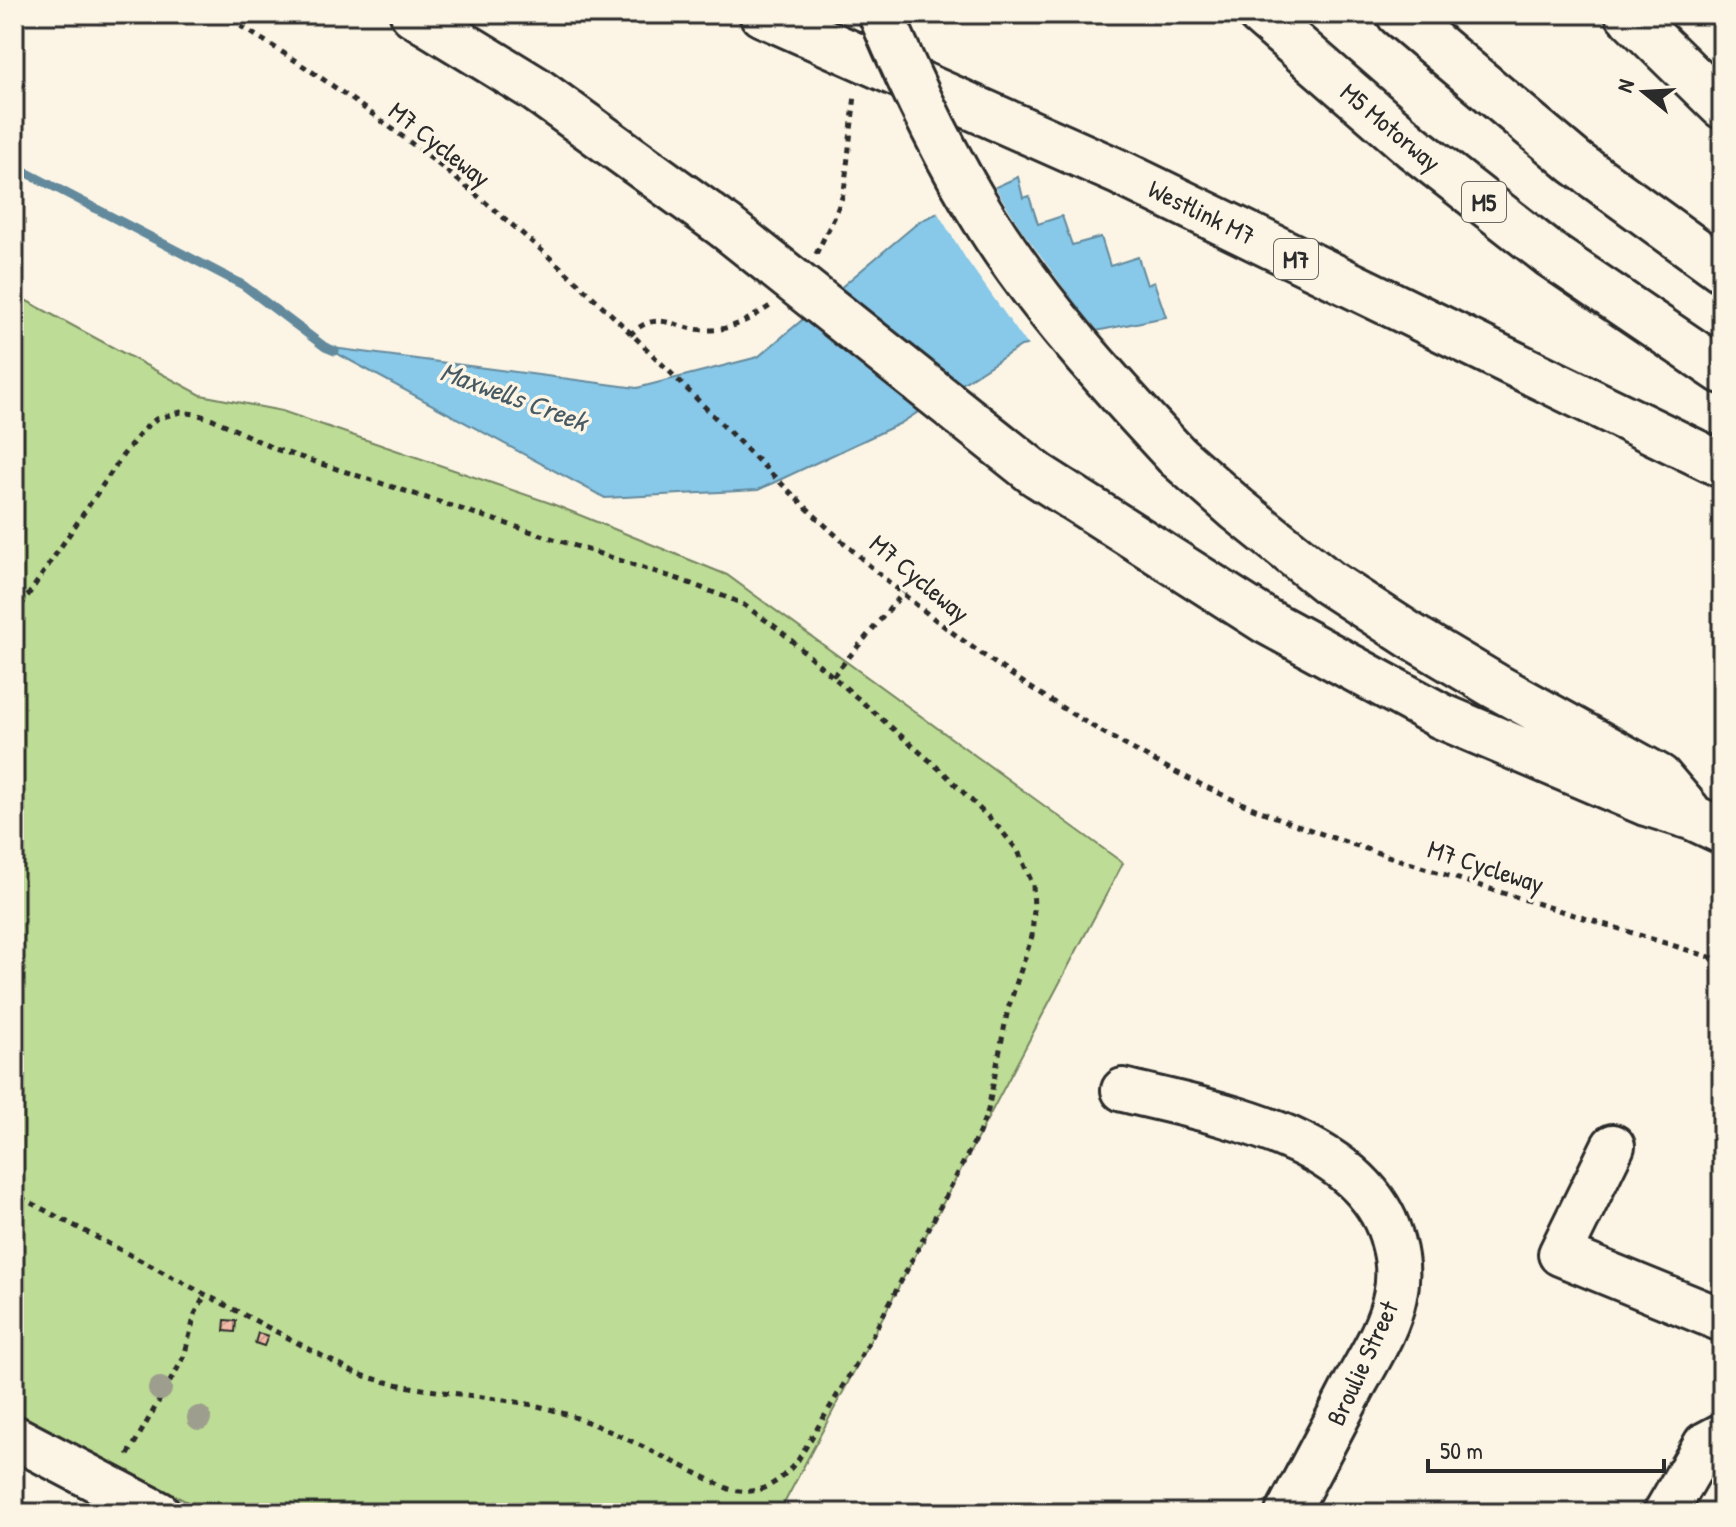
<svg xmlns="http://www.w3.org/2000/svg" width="1736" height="1527" font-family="'Patrick Hand',sans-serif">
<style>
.green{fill:#bddc95;stroke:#748460;stroke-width:2}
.water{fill:#88c8e8;stroke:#63899c;stroke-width:2}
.pier{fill:#fcf5e5}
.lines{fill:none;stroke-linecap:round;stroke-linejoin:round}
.stream{stroke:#63899c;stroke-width:9}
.building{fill:url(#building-cross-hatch);stroke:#2b2b2b;stroke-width:2}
.minor-casing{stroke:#2b2b2b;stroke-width:48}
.highway-casing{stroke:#2b2b2b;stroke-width:50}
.path{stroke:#2b2b2b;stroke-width:5;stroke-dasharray:6 6;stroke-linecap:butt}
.minor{stroke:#fcf5e5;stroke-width:42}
.highway{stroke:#fcf5e5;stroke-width:44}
.highway-bridge-casing{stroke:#2b2b2b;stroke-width:50;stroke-linecap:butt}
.highway-bridge{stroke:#fcf5e5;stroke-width:44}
.tree{fill:#9d9e8e}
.labels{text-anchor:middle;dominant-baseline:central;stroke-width:7;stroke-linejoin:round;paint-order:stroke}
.shield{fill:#fcf5e5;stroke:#6a6863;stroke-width:2}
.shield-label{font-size:24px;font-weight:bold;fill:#2b2b2b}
.street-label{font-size:26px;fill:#2b2b2b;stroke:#fcf5e5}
.water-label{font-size:28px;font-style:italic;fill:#475a64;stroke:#fcf5e5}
</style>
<defs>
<pattern id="building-cross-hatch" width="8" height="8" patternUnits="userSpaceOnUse" patternTransform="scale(2)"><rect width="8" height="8" fill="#f2baa8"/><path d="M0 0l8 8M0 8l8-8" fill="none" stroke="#d0a091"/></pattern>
</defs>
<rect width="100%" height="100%" fill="#fcf5e5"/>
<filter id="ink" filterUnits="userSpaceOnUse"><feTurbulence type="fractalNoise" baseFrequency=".0125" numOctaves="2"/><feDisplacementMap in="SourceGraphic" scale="16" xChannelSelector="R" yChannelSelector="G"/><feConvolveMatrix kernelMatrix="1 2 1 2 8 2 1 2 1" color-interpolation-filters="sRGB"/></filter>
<g filter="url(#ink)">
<path class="green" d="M14,294L201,395L282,411L550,503L727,575L1123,863L779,1513H208L14,1411Z"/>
<path class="water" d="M1018,177L1023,198L1029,196L1038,224L1062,216L1072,245L1101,237L1110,266L1138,257L1147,285L1154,282L1166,317L1021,346L901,423L758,490L605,498L325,347L637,388L758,357L920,221Z"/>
<path class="pier" d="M993,184L1021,229L1074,302L1101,334L1031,348L1022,338L966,259L936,210Z"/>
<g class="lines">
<path class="stream" d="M14,166L243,285L325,347L335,351"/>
</g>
<path class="building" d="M225,1320L236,1321L235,1332L224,1331Z
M258,1333L268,1336L264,1346L255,1343Z"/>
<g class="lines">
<defs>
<path id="minor" d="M1123,1090C1211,1112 1368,1137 1393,1243C1398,1261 1399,1278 1395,1296C1389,1327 1370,1357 1355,1384C1333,1427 1310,1470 1287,1513
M1613,1146L1560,1254L1722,1320
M14,1437L159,1513
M1665,1513L1705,1444L1722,1435"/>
<path id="highway" d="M413,14L534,88L726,227
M762,14L1121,173L1722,465
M1260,14L1413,147L1551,255L1722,371
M1399,14L1576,163L1722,269
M1628,14L1722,106
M1177,456L1237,509L1328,582L1411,636L1495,686L1659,777L1688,811
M1036,474L1266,621L1441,716L1646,803L1694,818L1722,831"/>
</defs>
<use href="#minor" class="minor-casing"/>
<use href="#highway" class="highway-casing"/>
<path class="path" d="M220,14C337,82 447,167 548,256C683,375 800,518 945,627C1034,694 1130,753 1232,799C1284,822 1339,840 1394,858C1502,894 1613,926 1722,961
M816,254L835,216L844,192L855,95
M630,335C658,307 674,330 706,330C730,331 750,319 770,306
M14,616L123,455L144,429L156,419L181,412L195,414L213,419L275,449L681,580L741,603L777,628L945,774L1000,829L1018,851L1033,885L1034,909L1032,936L1008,1009L988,1110L979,1133L867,1346L798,1460C779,1483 760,1497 729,1489C671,1462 595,1418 533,1405C473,1393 411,1393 353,1372L14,1194
M833,676L903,593
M128,1455L184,1357L195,1314L205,1295"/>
<use href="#minor" class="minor"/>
<use href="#highway" class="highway"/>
<defs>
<path id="highway-bridge" d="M881,14C911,85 944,155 985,220C1039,306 1108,382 1177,456
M726,227L1036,474"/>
</defs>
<use href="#highway-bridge" class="highway-bridge-casing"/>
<use href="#highway-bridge" class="highway-bridge"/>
</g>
<g class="tree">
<circle cx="160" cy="1389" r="12"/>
<circle cx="199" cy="1418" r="12"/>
</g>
</g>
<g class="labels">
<g class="shield">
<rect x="1462" y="182" width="44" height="40" rx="6"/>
<rect x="1274" y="239" width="44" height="40" rx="6"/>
</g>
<g class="shield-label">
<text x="1484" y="202">M5</text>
<text x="1296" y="259">M7</text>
</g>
<g class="street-label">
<text transform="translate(1391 127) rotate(40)">M5 Motorway</text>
<text transform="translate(440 144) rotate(38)">M7 Cycleway</text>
<text transform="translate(1202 212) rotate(26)">Westlink M7</text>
<text transform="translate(920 578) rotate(40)">M7 Cycleway</text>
<text transform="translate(1486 866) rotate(18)">M7 Cycleway</text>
<text transform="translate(1362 1363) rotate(-65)">Broulie Street</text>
</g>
<g class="water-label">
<text transform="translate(514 396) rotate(20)">Maxwells Creek</text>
</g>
</g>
<rect width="1736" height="1527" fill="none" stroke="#fcf5e5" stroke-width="48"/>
<rect x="24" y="24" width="1688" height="1479" fill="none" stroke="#2b2b2b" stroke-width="3" filter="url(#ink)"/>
<g transform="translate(1644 92) rotate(288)" stroke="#fcf5e5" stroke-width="6" paint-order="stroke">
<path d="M0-6L14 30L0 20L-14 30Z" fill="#2b2b2b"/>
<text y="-12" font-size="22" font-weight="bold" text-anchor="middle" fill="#2b2b2b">N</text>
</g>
<path d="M1428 1459v12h236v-12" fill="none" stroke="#2b2b2b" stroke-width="4"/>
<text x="1440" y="1459" font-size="24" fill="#2b2b2b" stroke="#fcf5e5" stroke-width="6" paint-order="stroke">50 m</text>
</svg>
